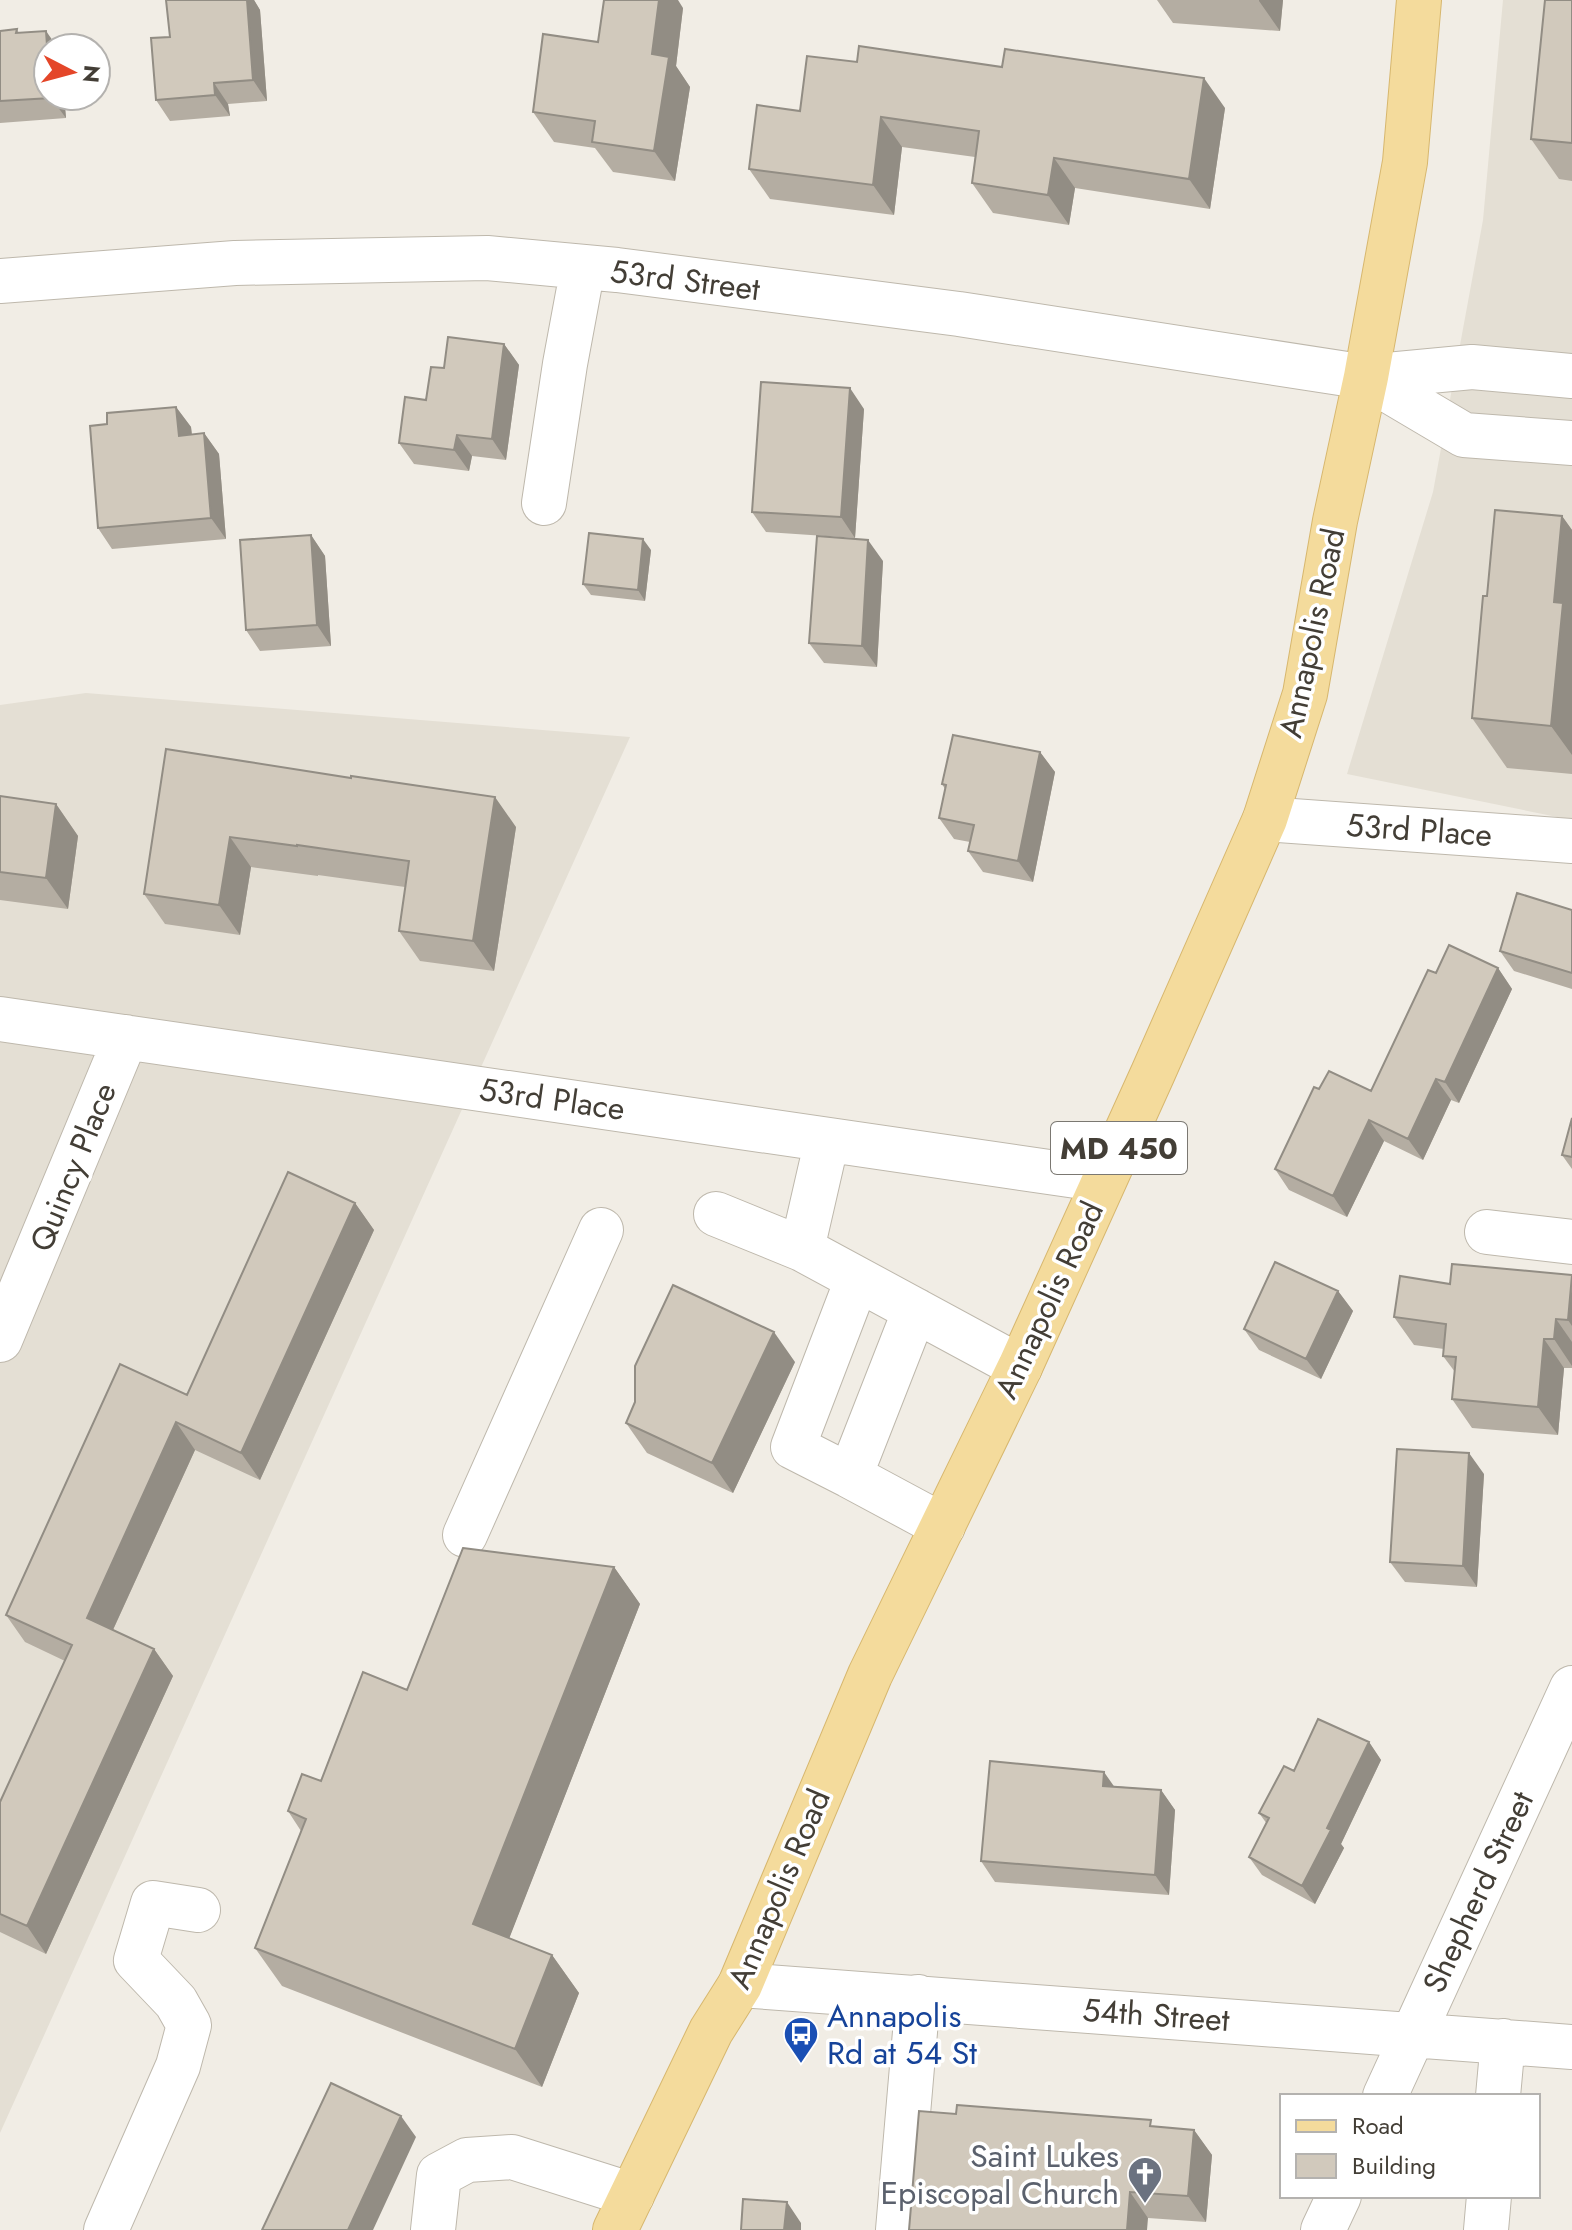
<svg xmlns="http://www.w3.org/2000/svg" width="1572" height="2230" font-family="Jost,sans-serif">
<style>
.residential{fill:#e4dfd4}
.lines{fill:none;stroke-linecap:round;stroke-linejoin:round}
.minor-casing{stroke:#beb8ac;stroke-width:46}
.major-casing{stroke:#d7b76e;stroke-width:46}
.minor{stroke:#fff;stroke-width:44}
.major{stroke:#f4db9c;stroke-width:44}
.wall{fill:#b4ada2}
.shaded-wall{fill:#928d84}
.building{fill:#d1c9bc;stroke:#928d84;stroke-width:2}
.labels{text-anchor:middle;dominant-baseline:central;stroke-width:7;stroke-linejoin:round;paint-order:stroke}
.shield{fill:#fff;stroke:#7b7872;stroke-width:2}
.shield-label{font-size:30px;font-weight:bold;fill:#433e36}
.street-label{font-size:32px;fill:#433e36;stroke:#fff}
.transit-label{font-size:32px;fill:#164399;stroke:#fff;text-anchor:start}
.worship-label{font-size:32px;fill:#5b616d;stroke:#fff;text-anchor:end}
</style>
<rect width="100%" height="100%" fill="#f1ede5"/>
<path class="residential" d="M1503,0H1572V820L1347,774L1433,492L1483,220Z
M86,693L630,737L0,2133V705Z"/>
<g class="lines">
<defs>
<path id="minor" d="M0,281L235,263L487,258L617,270L959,314L1366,377L1472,367L1572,376
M1366,377L1464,435L1572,443
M544,503L565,364L583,267
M1265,819L1572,841
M0,1019L1104,1180
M827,1140L802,1249L1020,1367
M716,1214L802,1249
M1487,1232L1572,1242
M915,1310L850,1476L943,1526
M0,1340L126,1037
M850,1476L793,1447L857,1280
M465,1535L601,1230
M740,1985L1572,2047
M1385,2096L1572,1688
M1498,2096L1503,2041
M106,2230L178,2066L189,2025L176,2002L136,1960L153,1903L198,1910
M433,2230L439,2175L467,2160L512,2157L632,2195
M898,2230L918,1997
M1323,2230L1339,2196
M1486,2230L1489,2196"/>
<path id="major" d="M615,2230L711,2031L740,1985L870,1675L1020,1367L1153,1073L1265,819L1305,694L1335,521L1366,377L1405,162L1419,0"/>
</defs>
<use href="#minor" class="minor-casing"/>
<use href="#major" class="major-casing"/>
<use href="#minor" class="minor"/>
<use href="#major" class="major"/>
</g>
<path class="wall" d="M166,0H254L260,10L267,101L228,104L230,116L170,121L156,100L170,37Z
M1157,0H1283L1280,31L1173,23Z
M1572,0V181L1559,179L1531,139Z
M683,8L676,66L690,87L675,181L613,172L595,148L554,142L533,112L598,42Z
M17,29L48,96H64L66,118L0,123V31Z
M857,62L1002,67L1225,108L1210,209L1075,188L1069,225L993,213L972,183L975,157L902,147L894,215L770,199L749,169L800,111Z
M504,344L519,365L506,460L472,456L469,471L414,464L399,443L426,400L444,368Z
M176,407L191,427L192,435L204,433L219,454L226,539L112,549L98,528L107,424Z
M864,409L855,538L766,532L752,512Z
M1562,516L1572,530V774L1507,768L1472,718L1487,596Z
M311,535L325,556L331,646L260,651L246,630Z
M651,550L645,601L591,595L583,584Z
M883,561L877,667L824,663L809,643Z
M166,749L516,827L494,971L420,961L399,931L405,887L318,875V876L251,867L240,935L165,924L144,894Z
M1040,752L1055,772L1033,882L983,872L968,851L970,842L954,839L939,818L945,789L942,784Z
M0,796L56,804L78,836L68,909L0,900Z
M1572,910V989L1514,971L1500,951Z
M1498,968L1512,989L1459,1103L1451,1100L1423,1160L1384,1141L1347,1217L1289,1190L1275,1169L1319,1089L1371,1091L1436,973Z
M1572,1118V1169L1562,1155Z
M355,1203L374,1230L260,1480L195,1450L113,1630L154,1649L173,1676L46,1954L0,1932V1802L65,1661L25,1642L6,1615Z
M1572,1275V1368H1564L1558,1435L1472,1428L1452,1399L1455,1372L1443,1356L1444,1349L1414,1345L1394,1317L1450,1284Z
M1338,1291L1353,1311L1321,1379L1259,1350L1244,1329Z
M795,1362L733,1493L647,1453L626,1423Z
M1484,1474L1477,1587L1405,1582L1390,1562Z
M614,1567L640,1604L509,1938L552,1955L579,1993L542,2087L282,1986L255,1948L301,1831L288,1811L321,1781L407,1690Z
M1369,1742L1381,1760L1341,1844L1344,1848L1315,1904L1262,1875L1249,1857L1267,1824L1259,1813L1294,1771Z
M1114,1786L1161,1790L1175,1810L1169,1895L995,1882L981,1861Z
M956,2114L1194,2130L1212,2155L1206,2222L1148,2218Z"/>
<path class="shaded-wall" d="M247,0H254L260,10L267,101L253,80Z
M659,0H678L683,8L676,66L690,87L675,181L654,151L652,54Z
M1259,0H1283L1280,31L1259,1Z
M46,31L58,48H48V60Z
M1204,78L1225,108L1210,209L1189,179Z
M214,83L228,104L230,116L215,95Z
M51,96H64L66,118L51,98Z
M881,117L902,147L894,215L873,185Z
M1054,158L1075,188L1069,225L1048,195Z
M504,344L519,365L506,460L492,439Z
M850,388L864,409L855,538L841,517Z
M176,407L191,427L194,457L179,436Z
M204,433L219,454L226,539L211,518Z
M457,435L472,456L469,471L454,450Z
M1562,516L1572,530V755L1551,726L1554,602Z
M311,535L325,556L331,646L317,625Z
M643,539L651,550L645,601L638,590Z
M868,540L883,561L877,667L862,646Z
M1040,752L1055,772L1033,882L1018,861Z
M495,797L516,827L494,971L473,941Z
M56,804L78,836L68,909L46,878Z
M230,837L251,867L240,935L219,905Z
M1498,968L1512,989L1459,1103L1445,1082Z
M1436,1079L1451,1100L1423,1160L1408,1139Z
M1369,1120L1384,1141L1347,1217L1333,1196Z
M355,1203L374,1230L260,1480L241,1453Z
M1572,1285V1326L1568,1320Z
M1338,1291L1353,1311L1321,1379L1306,1359Z
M1556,1319L1572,1342V1366L1554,1339Z
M774,1332L795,1362L733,1493L712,1463Z
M1544,1339L1564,1368L1558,1435L1538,1407Z
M176,1422L195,1450L106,1645L87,1618Z
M1469,1453L1484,1474L1477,1587L1463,1566Z
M614,1567L640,1604L500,1962L473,1924Z
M154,1649L173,1676L46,1954L27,1926Z
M1369,1742L1381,1760L1341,1844L1344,1848L1315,1904L1302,1886L1327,1828Z
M1104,1772L1118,1792L1103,1786Z
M1161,1790L1175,1810L1169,1895L1155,1875Z
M552,1955L579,1993L542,2087L515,2049Z
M401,2116L416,2137L373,2230H348Z
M1194,2130L1212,2155L1206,2222L1188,2196Z
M1130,2192L1148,2218L1147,2230H1127Z
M787,2202L801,2223V2230H784Z"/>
<path class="building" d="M166,0H247L253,80L214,83L215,95L156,100L151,38L170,37Z
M604,0H659L652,54L669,57L654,151L592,142L595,121L533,112L543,34L598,42Z
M1545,0H1572V143L1531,139Z
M17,29L16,33L46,31L48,60V96H51V98L0,101V31Z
M859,46L1002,67L1005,49L1204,78L1189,179L1054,158L1048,195L972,183L979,131L881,117L873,185L749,169L757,105L800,111L807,56L857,62Z
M448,337L504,344L492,439L457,435L454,450L399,443L405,397L426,400L431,367L444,368Z
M761,382L850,388L841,517L752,512Z
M176,407L179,436L204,433L211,518L98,528L90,426L107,424V413Z
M1495,510L1562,516L1554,602L1563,603L1551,726L1472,718L1483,596H1487Z
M589,533L643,539L638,590L583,584Z
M311,535L317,625L246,630L240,540Z
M817,536L868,540L862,646L809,643Z
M953,735L1040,752L1018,861L968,851L974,825L939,818L946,785L942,784Z
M166,749L351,778V776L495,797L473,941L399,931L409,861L297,845V846L230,837L219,905L144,894Z
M0,796L56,804L46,878L0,872Z
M1517,893L1572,910V973L1500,951Z
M1449,945L1498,968L1445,1082L1436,1079L1408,1139L1369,1120L1333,1196L1275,1169L1314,1087L1319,1089L1329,1071L1371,1091L1428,970L1436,973Z
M1572,1118V1157L1562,1155Z
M288,1172L355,1203L241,1453L176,1422L87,1618L154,1649L27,1926L0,1914V1802L72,1645L6,1615L120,1364L187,1395Z
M1275,1262L1338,1291L1306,1359L1244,1329Z
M1452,1264L1572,1275L1568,1320L1556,1319L1554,1339H1544L1538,1407L1452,1399L1456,1357L1443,1356L1446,1324L1394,1317L1400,1276L1450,1284Z
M673,1285L774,1332L712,1463L626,1423L635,1402V1366Z
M1397,1449L1469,1453L1463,1566L1390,1562Z
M463,1548L614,1567L473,1924L552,1955L515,2049L255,1948L306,1819L288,1811L302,1774L321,1781L363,1672L407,1690Z
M1318,1719L1369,1742L1327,1828L1331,1830L1302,1886L1249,1857L1269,1818L1259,1813L1284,1766L1294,1771Z
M990,1761L1104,1772L1103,1786L1161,1790L1155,1875L981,1861Z
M331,2083L401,2116L348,2230H262Z
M957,2105L1151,2120L1150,2126L1194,2130L1188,2196L1130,2192L1127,2230H909L919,2111L956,2114Z
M743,2199L787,2202L784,2230H741Z"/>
<defs>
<symbol id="bus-pin" viewBox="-11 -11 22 30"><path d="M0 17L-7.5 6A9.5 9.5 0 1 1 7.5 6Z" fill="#1a4fb4" stroke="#fff"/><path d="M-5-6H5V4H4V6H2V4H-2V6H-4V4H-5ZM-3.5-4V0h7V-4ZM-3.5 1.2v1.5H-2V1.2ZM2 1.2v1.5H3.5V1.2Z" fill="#fff"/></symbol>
<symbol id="church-pin" viewBox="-11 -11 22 30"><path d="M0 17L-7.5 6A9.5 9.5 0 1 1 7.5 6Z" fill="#6b7280" stroke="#fff"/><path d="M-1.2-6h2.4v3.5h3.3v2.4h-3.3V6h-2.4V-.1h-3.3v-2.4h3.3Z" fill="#fff"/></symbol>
</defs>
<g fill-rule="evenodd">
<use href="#bus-pin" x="781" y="2014" width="40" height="54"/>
<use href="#church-pin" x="1125" y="2154" width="40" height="54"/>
</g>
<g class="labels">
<rect class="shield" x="1051" y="1122" width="136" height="52" rx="6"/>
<g class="shield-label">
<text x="1119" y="1148">MD 450</text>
</g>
<g class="street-label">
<text transform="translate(685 280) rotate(7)">53rd Street</text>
<text transform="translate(1312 633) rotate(-78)">Annapolis Road</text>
<text transform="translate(1419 830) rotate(4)">53rd Place</text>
<text transform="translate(552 1099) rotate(8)">53rd Place</text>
<text transform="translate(73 1167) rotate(-68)">Quincy Place</text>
<text transform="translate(1049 1300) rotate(-65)">Annapolis Road</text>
<text transform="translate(779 1889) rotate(-67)">Annapolis Road</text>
<text transform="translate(1478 1892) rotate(-65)">Shepherd Street</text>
<text transform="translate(1156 2015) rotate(4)">54th Street</text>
</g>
<g class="transit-label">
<text x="827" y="2016">Annapolis<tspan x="827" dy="37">Rd at 54 St</tspan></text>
</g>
<g class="worship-label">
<text x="1119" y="2156">Saint Lukes<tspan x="1119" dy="37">Episcopal Church</tspan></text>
</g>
</g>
<rect x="1280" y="2094" width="260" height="104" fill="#ffffff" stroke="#b4b2af" stroke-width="2"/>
<rect x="1296" y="2120" width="40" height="12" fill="#f4db9c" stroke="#b4b2af" stroke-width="2"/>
<text x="1352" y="2134" font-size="24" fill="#433e36">Road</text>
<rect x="1296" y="2154" width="40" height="24" fill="#d1c9bc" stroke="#b4b2af" stroke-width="2"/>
<text x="1352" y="2174" font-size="24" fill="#433e36">Building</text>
<g transform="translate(72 72) rotate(96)"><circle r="38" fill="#ffffff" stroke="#b4b2af" stroke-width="2"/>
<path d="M0-6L14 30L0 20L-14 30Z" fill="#e44629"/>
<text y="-12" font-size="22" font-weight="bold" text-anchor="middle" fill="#433e36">N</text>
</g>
</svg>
